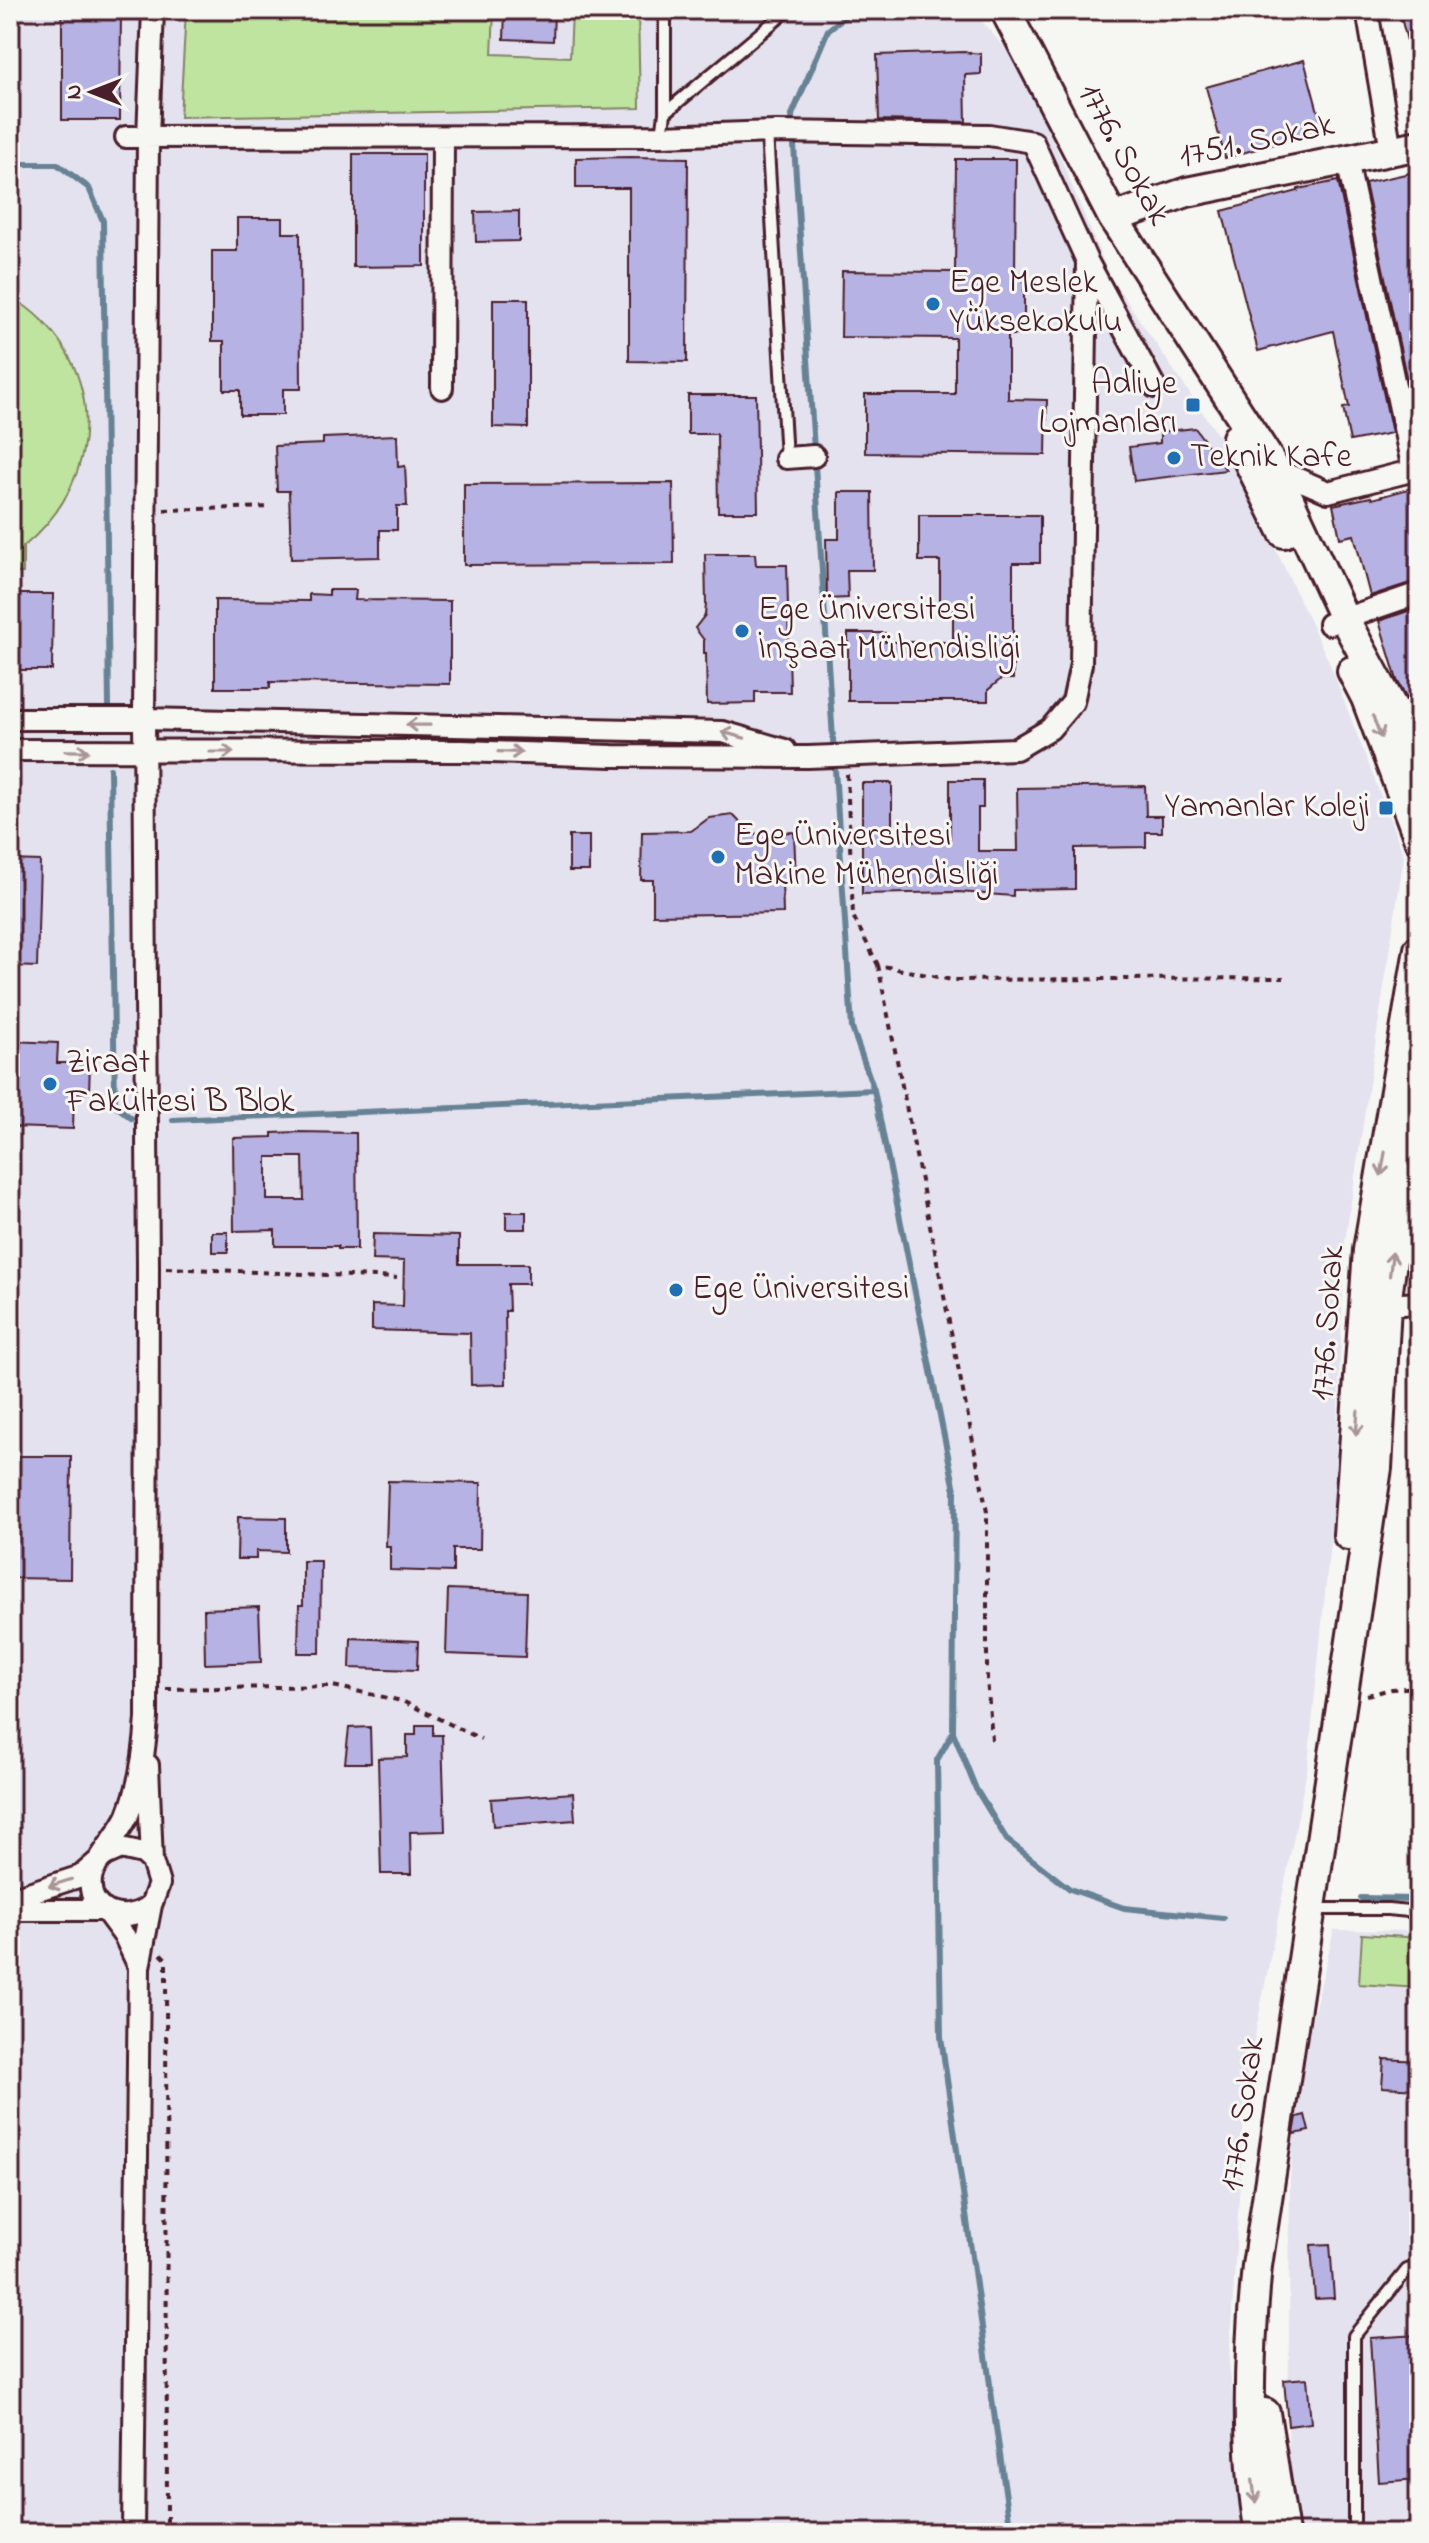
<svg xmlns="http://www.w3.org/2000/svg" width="1429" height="2543" font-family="'Indie Flower',sans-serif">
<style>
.built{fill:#e3e2ee}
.green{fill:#bee49f;stroke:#848265;stroke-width:2}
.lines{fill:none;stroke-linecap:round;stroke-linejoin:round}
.stream{stroke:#678295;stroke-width:6}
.building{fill:#b6b2e4;stroke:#4a1f2b;stroke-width:2;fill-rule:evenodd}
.lane-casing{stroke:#4a1f2b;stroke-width:16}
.street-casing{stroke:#4a1f2b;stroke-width:26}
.secondary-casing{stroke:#4a1f2b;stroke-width:34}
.path{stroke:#4a1f2b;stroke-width:4;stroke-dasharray:6 6;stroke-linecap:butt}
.lane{stroke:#f6f6f2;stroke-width:10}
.street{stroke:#f6f6f2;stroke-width:20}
.secondary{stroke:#f6f6f2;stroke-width:28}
.oneway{stroke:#a99598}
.poi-dot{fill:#1f6fb2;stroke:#f6f6f2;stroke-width:3}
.labels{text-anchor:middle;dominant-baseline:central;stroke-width:6;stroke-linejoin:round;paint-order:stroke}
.street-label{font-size:34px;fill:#4a1f2b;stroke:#f6f6f2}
.poi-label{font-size:34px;fill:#4a1f2b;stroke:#f6f6f2;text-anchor:start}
</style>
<rect width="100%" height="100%" fill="#f6f6f2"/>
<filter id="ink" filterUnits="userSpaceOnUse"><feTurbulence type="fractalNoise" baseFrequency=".0125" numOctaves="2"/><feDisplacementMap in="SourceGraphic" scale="16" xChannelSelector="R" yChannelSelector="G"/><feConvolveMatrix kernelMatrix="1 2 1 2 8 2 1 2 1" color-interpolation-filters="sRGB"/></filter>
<g filter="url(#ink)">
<path class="built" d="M10,10H972L1024,70L1109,275L1230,453L1329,662L1404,856L1345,1241L1334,1502L1308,1764L1246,2081L1229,2362L1247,2533H10Z
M1334,1930L1419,1931V2533H1295L1288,2489L1290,2179L1300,2069Z"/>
<path class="green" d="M186,10H494L492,54L570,57L572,11L638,10L640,108L180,117Z
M10,296C108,355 109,477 23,547V573H10Z
M1362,1934L1419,1938V1988L1359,1984Z"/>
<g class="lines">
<path class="stream" d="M853,10L828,30L792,115L852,1028L874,1090L955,1490L953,1732L976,1789L1007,1840L1070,1889L1124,1908L1223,1918
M10,164H57L89,188L103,221L109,707
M110,769L115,1105L131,1118
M173,1120L874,1090
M953,1732L937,1760L941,2037L1011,2533
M1361,1898L1419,1899"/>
</g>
<path class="building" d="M62,10H121L120,120H62Z
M505,10H554L553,41L504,39Z
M1399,10H1419V63H1413Z
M964,52L981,54V74L965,75L966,122L879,120L877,55Z
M1304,60L1323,130L1225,158L1206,87Z
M353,154H424V266L353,267Z
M630,157L688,158L687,362L629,361V188H576V158Z
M956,159H1016L1015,273H1024V335H1008V399L1047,400L1046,455L865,453V394H955V338L841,337L842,271L955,272Z
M1419,171V427L1417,428L1365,183Z
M1338,181L1392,433L1350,441L1343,408L1349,407L1333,331L1258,351L1222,211L1298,191V189Z
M519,211V241L476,242L475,212Z
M237,218H283V233H300L301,389H283V415H240V390H224V341H212V251H237Z
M493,299H528V428L493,427Z
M688,395H756L758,512H718L717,434H688Z
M1195,428L1226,470L1134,481L1129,447L1160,443V432Z
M397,435L398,467L405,466L407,506H397V530H380V557L291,559L289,491H277L275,446L323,444V438Z
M673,483L674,564L464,565V484Z
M1419,486V580L1370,596L1354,535L1340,538L1333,505L1371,497L1372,499Z
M839,492H872L873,570H847L848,598L827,599L826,539H839Z
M919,515H1040V563H1013V679H1001L988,690V701H848V633H885V642H953V610H940V561H919Z
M705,554H755L756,565H787L790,692H755V703L707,704L706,653H704V640L695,628L705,615L706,604Z
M329,590H356L355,600L450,601V684L270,682V688H215V600L309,601V594L329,595Z
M10,594H53L52,670H10Z
M1417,608L1419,616V695L1407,698L1397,680L1379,621Z
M950,780H983V808H978V851H1018L1017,788L1145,786L1146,816H1162V832H1146V847L1075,848V889L1013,890V896L958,892L862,894V783H892V841L950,840Z
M733,815L751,834L794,832L796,880L782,881L783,913L653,915V880H641L642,832L691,831L709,818Z
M569,836H589V871H569Z
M10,860L40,861L37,967L10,966Z
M10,1041L58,1043L57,1063H90L89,1093L74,1092L73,1129L10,1127Z
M298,1132L356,1133L357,1249H338V1246H275V1230L234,1231L233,1138L272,1137V1133ZM267,1157H303L304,1200H267Z
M506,1212H526V1229H506Z
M212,1232H228V1252H212Z
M373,1234L459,1236V1264H528V1284H508L509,1311H505L506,1384L471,1385L470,1333L372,1330V1305L403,1306L404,1261L372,1260Z
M10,1456H71L70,1579L10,1578Z
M388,1481L481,1483L480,1549H453V1572L390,1570V1547H386Z
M238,1517L286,1518V1552L256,1551V1559H237Z
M303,1561H321L320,1653H298L299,1605H303Z
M448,1589L527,1592L525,1657L446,1654Z
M259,1607L261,1662L205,1664L204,1609Z
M351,1638L418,1641L417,1670L350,1668Z
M416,1725H433V1735H442L445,1831L410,1832L411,1874H381L378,1758L407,1757V1735H416Z
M370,1727L371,1763H345L349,1728Z
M573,1793L575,1820L493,1826L491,1799Z
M1384,2059L1419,2061V2089L1382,2087Z
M1305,2115L1309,2131L1294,2134L1297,2117Z
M1330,2244L1334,2298L1315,2299L1311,2245Z
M1419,2335V2479L1379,2482L1370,2338Z
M1307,2378L1311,2423L1288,2426L1284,2380Z"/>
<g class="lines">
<defs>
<path id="lane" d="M665,113V10
M767,132L786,458
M662,136L665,113L788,10
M1312,1909H1388L1419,1912
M1354,2521V2336L1407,2270L1419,2266"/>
<path id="street" d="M1367,10L1391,150
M126,137L662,136L776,132L989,135L1033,142L1087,261L1155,387
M1347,160L1413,470
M442,388L443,137
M786,458L814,456
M1270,467L1328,492L1419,469
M1329,624L1419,593
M1396,714L1419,708
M10,719H144L723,732L785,750
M10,750L462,751L612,756L808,757L1016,749L1050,729L1073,702L1081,664L1087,261
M1386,1305L1419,1303
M148,1765L152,1861
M10,1899L81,1876L105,1855L121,1848L143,1853L152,1861L159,1884L151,1905L139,1967L133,2533
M151,1905C127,1925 87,1915 91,1879C92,1864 121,1832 128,1815C140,1785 145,1750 147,1718L148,1267L144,719L148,137L153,10
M10,1910H105L125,1937L139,1967"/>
<path id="secondary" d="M1005,10L1113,218L1274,467L1344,618L1396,714L1419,770
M1113,218L1187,192L1419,145
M1237,438L1284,533
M1352,671L1366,698L1419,839
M1348,1535L1368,1250L1419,949
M1265,2413L1284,2533
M1260,2533C1245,2451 1249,2349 1257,2266L1377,1468L1386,1305L1419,1064"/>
</defs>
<use href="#lane" class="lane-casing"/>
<use href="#street" class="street-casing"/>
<use href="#secondary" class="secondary-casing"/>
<path class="path" d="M164,510L271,507
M847,774L853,916L878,965L952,980L1284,978
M878,965L987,1512V1679L992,1740
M166,1268L397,1278
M166,1689L333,1686L402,1701L481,1739
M1367,1695L1392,1689L1419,1687
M161,1954L166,1959L167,2533"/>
<use href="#lane" class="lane"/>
<use href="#street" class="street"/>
<use href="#secondary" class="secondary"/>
</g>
<defs><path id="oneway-shaft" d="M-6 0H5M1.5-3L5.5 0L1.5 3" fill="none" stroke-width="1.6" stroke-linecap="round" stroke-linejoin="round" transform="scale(2)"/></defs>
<g class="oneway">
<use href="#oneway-shaft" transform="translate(418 725) rotate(-179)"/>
<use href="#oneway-shaft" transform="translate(1377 727) rotate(69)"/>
<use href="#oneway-shaft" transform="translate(733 735) rotate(-165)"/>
<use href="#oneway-shaft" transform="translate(77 751) rotate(1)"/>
<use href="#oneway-shaft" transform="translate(222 752)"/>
<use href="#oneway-shaft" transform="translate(510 752) rotate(2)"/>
<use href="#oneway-shaft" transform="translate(1383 1164) rotate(100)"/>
<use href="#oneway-shaft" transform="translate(1391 1264) rotate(-83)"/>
<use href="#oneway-shaft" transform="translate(1357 1423) rotate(94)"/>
<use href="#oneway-shaft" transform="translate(60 1883) rotate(162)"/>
<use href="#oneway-shaft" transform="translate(1254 2491) rotate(83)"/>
</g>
</g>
<g class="poi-dot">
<circle cx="933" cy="304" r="8"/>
<rect x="1185" y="397" width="16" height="16" rx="4"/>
<circle cx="1174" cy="458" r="8"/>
<circle cx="742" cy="631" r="8"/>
<rect x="1378" y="800" width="16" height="16" rx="4"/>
<circle cx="718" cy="857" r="8"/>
<circle cx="50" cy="1084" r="8"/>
<circle cx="676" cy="1290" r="8"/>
</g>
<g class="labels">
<g class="street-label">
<text transform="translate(1257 142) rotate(-12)">1751. Sokak</text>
<text transform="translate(1123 155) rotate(61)">1776. Sokak</text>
<text transform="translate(1329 1323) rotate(-86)">1776. Sokak</text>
<text transform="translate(1244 2114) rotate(-82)">1776. Sokak</text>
</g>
<g class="poi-label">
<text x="949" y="284">Ege Meslek<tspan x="949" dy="39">Yüksekokulu</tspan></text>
<text x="1177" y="385" text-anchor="end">Adliye<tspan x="1177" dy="39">Lojmanları</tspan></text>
<text x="1190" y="458">Teknik Kafe</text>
<text x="758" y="611">Ege Üniversitesi<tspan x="758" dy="39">İnşaat Mühendisliği</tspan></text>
<text x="1370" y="808" text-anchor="end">Yamanlar Koleji</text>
<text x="734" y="837">Ege Üniversitesi<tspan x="734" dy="39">Makine Mühendisliği</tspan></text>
<text x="66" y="1064">Ziraat<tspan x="66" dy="39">Fakültesi B Blok</tspan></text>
<text x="692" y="1290">Ege Üniversitesi</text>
</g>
</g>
<rect width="1429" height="2543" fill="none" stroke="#f6f6f2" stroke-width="40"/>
<rect x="20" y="20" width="1389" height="2503" fill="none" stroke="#4a1f2b" stroke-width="3" filter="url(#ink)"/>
<g transform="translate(92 92) rotate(270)" stroke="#f6f6f2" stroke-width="6" paint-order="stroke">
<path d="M0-6L14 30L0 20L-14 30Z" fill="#4a1f2b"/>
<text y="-12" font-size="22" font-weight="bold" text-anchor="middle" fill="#4a1f2b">N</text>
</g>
</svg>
